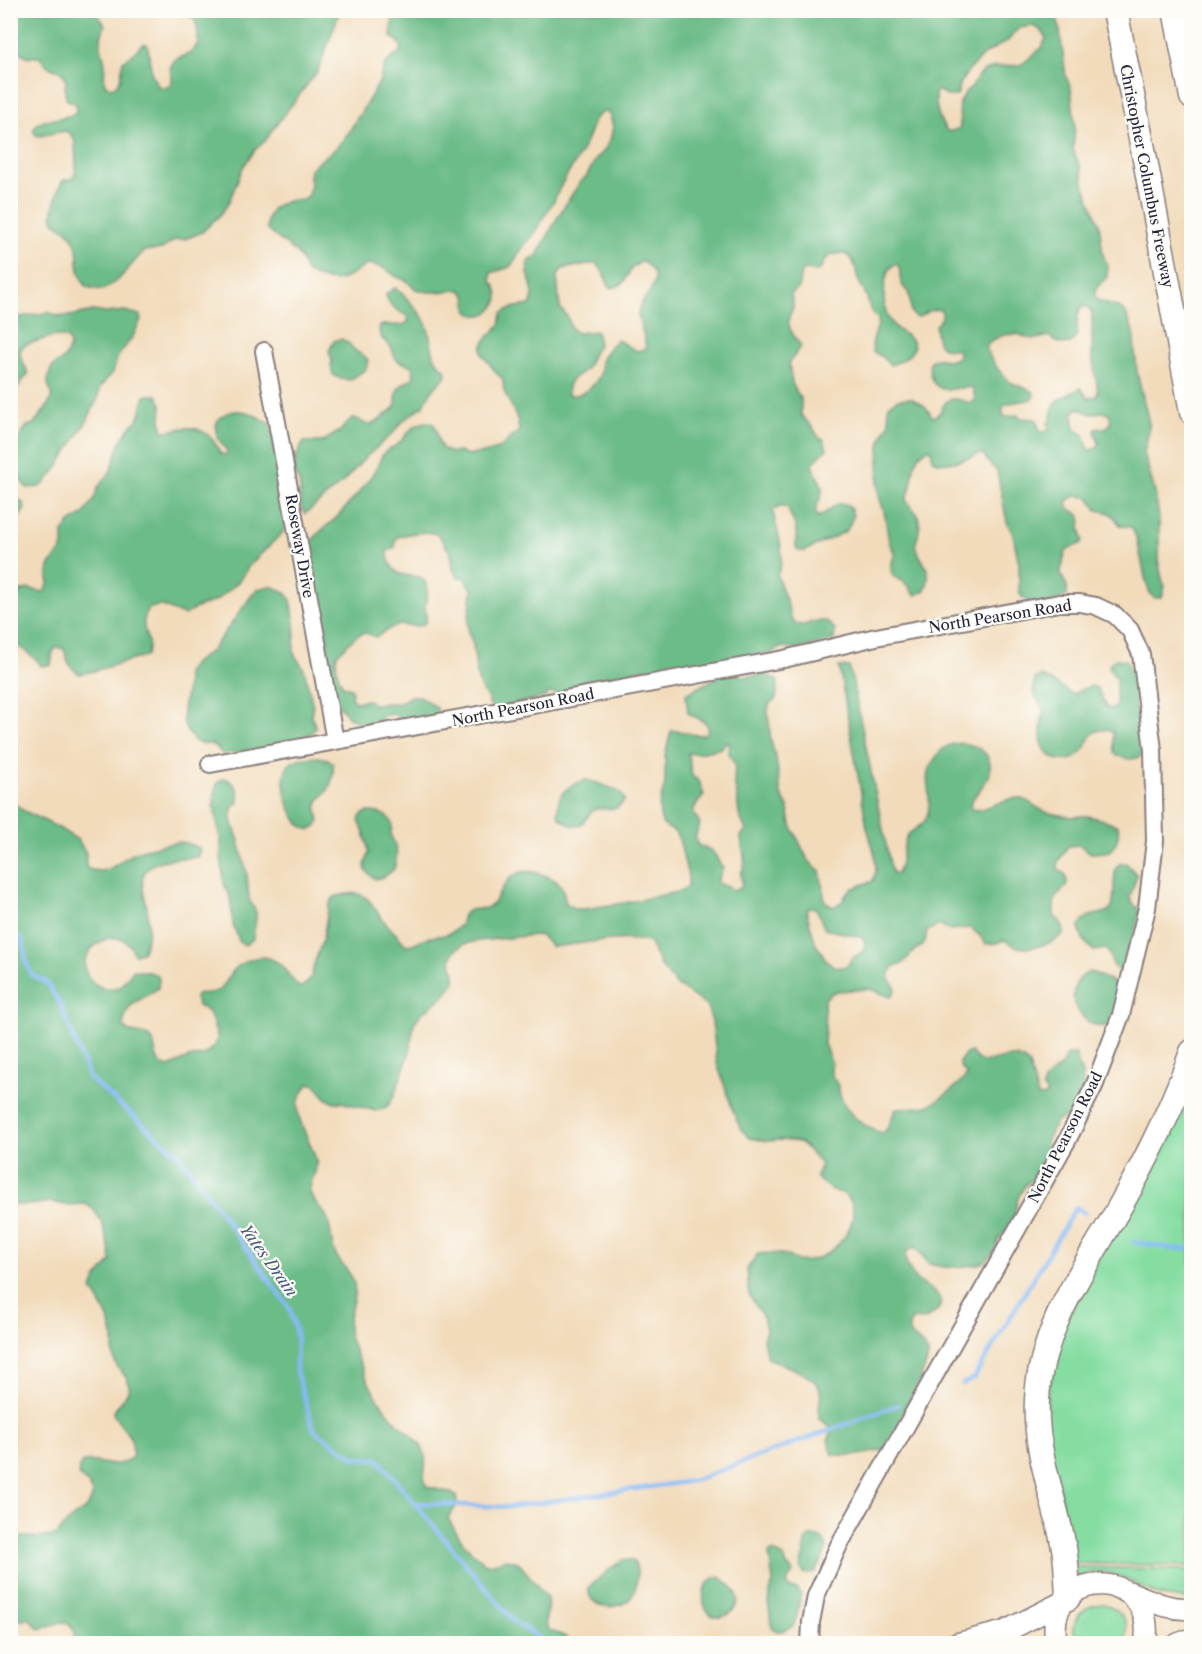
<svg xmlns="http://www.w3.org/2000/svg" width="1202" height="1654" font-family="'Libre Caslon Text',serif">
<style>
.green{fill:#85dda2;stroke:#54806e;stroke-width:1.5}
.forest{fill:#6cbc88;stroke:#476f62;stroke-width:1.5;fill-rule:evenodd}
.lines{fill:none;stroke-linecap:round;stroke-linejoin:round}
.stream{stroke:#87baf5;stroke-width:4.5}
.minor-casing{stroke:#8a7e7b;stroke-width:20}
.major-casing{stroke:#8a7e7b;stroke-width:24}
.highway-casing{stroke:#8a7e7b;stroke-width:27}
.minor{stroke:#fff;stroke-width:16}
.major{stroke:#fff;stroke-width:21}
.highway{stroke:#fff;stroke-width:24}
.labels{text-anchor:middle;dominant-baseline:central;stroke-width:4.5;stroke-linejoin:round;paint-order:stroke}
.street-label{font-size:15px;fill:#22223b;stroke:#fdfcf7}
.water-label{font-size:16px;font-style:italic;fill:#45577c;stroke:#fdfcf7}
</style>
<rect width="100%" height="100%" fill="#fdfcf7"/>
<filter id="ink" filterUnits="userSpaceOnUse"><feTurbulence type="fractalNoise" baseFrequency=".0167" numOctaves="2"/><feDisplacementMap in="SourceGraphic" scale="12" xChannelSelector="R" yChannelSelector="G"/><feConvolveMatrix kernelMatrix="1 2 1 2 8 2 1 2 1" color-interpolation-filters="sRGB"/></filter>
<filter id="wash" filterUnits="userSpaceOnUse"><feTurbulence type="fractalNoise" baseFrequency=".008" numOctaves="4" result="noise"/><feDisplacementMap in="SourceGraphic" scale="24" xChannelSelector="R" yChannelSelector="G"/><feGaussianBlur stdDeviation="1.35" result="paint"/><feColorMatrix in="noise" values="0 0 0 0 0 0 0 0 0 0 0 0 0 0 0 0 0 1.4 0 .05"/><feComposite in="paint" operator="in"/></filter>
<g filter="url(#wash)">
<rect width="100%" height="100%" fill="#f2dbbb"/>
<path class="green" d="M1191,1076V1566L1074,1563L1044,1418L1057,1339Z
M1081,1567L1191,1570V1600C1181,1598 1169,1598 1159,1595C1129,1583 1111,1562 1076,1578L1075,1568Z
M1103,1604C1123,1609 1132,1625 1124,1643H1078C1067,1622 1081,1605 1103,1604Z"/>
<path class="forest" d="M86,11L97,14L105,25L101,37V47L105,63L104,80L105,84L110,88C123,86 121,72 123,61L133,54L142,44H147L148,48L152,75L159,87C165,88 169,88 172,83C172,77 169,70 171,65C175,57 180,58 187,55C202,48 199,31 194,18L185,14L184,11H340L318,71L273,129L265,141L255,150L243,167L228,204L220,215L202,232L185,239L175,240L162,249L144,251L119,279L103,290L86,287C84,281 80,276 79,270C77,261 79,250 75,242C62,214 43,237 58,192C61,183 61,179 72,179L75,175L76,166L75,141L70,133L65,131L40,136L36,135L33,131C35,126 34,126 39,123C46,118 82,120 76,105C74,101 71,101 67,100C62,89 69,82 64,75C61,70 55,70 51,68C46,66 43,61 39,57H28L11,47V11Z
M397,11H1055L1059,25L1066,77L1071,88L1075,126L1073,149L1075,155L1081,168L1085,187L1099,223L1103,255L1108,266L1107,277L1098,286L1095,292V297L1099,301L1120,308L1125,312L1128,318L1133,331L1137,372L1149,423V430L1144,453L1155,492L1159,518V563L1162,580L1165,586L1162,597C1159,598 1156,599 1153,597C1145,590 1141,552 1137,540C1136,536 1133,531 1131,527L1121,526C1112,515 1113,512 1097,510L1089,497L1075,496L1069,500L1067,503L1069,509L1077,513L1081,517L1080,528L1083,540L1082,543C1069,549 1065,548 1063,563C1062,568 1059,572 1062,577C1067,585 1068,585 1067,596L1039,609L1022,597L1019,591V564L1013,534L1007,522L997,471C992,465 987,463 984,455L981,454C965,458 949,467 933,460L931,449H928C912,456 914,472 911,486C910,491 907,495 906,500C909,505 912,507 915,511C923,522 919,534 915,545C922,565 935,569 924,592L915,595C910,591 910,586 905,583C903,580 899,580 896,578C887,571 892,562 895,554L889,542L884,511L879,496L878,482L880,445L884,432L889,424L888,407L890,404L898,399L911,398L925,406L932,416L935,417C941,413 940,411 944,405C949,394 962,401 971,403L975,400L973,388C963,385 954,391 944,389C931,387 928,372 930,361C943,355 945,364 957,358L958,352L956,349C935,350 938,341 935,325C941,321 944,317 941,310C932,308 926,312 919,317H915L911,312L910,299L908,292L901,284L899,266L895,264C887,268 887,275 885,283C884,294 883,304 887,315C889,321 894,326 898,330C907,336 920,343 910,354C904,360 898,363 890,365L881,356L873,352C870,335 880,331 878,318C868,312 870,304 866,295C864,290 861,286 859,282C854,269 857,251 835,254C827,255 823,262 820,270L814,271L805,270L801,273L798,289L791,294C791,298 793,301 793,304C794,313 785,314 790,329C792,336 797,339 801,346L789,363C791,376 791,389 801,398V415L813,428L819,438L824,440L827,449L812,464C813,473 821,479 822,488C824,496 816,504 815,512L819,517L837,504H846L851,509L853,517L847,530L842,533L805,551H799L796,548C795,542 797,538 796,532C796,522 790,518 788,508C782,503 779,507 773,510C776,532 788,554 777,575L787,603L791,618L795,624L804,625L815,621H826L835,629L834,640L799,649L782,647L771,653L724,662L716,659C697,665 663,677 644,668L631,672L614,682L578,684L565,694L548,693L545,697L492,709L489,704V699C475,689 476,661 473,645C472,640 469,636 468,631C467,617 472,604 472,589L463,577H458C451,571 453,563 451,555C450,552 440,537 438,535C429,529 405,534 396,538L395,547L387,551C393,592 423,564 427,587C428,594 426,600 425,606C425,612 429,619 424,624C418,629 408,624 401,625C392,625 384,633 376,637C372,636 369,634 366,633C356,632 345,649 337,654C335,665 337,676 343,686L351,688L352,691L351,697L354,702L368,700L373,704L399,703L411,696H419L436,707L440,718L403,730L395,714L392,713L382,716L379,721L363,726L349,717L338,705L334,697L330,662L321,623L309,550C311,535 329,526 338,516C351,502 366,485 376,469C379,464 380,457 384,453C388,449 395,447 399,443C406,437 410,427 419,424C450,412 424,457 459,452C469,458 493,452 502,446C508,442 510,436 518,433C522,424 509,402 505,393C503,389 503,383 503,379L498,375L482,354V347L487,338L500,325L502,314L507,310L516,307L530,305C539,291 524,277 528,261L536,257L559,215L580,182L586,177L596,159L604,151L611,137L613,127L610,115L605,111L595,118L583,150L561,185L555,199L532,237L526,243L510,267L491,273V281C510,300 486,324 468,312C466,304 469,295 461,290C449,290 435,294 423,291C415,290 412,286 407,281C403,279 397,278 394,275C383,267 383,267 368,264C342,281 337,287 307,273C304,269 303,264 301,259C296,250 276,238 267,230C265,205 283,200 304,199L308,195L311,185L309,177L310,169L336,148L349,132L379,83L385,64L401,51C402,43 398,41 391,37L393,16ZM1032,26C1040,28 1043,31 1046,38L1042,47L1026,61L1020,65L994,67L982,72L977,77L972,87L966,91L959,104L960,128L952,131H947C938,120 936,107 935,92L939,91L947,96H956L958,93L959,85L966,74L983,55L1009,40L1014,33L1019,28ZM641,262C647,264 649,266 652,271C662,285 640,298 638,313C638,317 645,338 646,346L644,349L637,351L617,340C611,344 603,355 601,362C601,365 601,369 601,372C597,384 582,398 568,395C565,376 580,378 587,367C591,359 592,352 599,344L596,331L577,333L571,328L567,316L560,308L557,277L562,269L590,264H597C604,271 605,280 611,288C628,285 624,278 632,268C635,265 638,264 641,262ZM1085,306L1089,308L1092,313V356L1098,391L1097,396L1088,398L1081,388L1058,400L1052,410L1051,420L1048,423L1049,431L1043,432L1039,430L1038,422L1035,419L1021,418L1018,415L1006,417L1003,415V406C1013,399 1024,404 1033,398L1034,393C1027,387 1020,387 1012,383C1001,376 991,360 986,348C990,338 1005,334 1016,334C1022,334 1027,340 1035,339C1040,339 1044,337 1049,336C1058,345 1073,349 1077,333C1078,331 1077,325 1077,323C1077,318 1079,313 1080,308ZM1077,408L1091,414L1101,412L1109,413L1111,421L1108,427L1096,429L1095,432L1099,442L1098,447L1091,450L1088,448L1084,435C1073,427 1074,427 1073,414Z
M395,288C403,293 420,312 425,321C433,336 429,361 445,369L446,373L445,377L431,392L423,406L404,420L393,433L366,457L343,482L305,514C297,504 302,494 299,482C297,477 293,475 294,469C294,461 299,449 304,442H322L340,431L350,420L355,418L359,420L365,424L370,425L378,421L395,407C397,402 396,396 397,391C400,384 409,381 414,377L412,366C407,363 403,364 398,361C393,358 394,351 391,347C384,340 377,337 380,326C391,322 399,329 408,322V316C399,312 387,305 386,294Z
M93,311L106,313L125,311L140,315L141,320L133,336L117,358L114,370L99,389L98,398L87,421L58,467L45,483L40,487L27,488L12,470L11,450L27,426L34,424C41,413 50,407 52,394C46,382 47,380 52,367C62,361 68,357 70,344L67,338L54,336L25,345C13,354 26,363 28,374L20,384L11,402V319C22,315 36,316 49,312C63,321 77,314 93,311Z
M341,339C350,342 349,345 356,351C361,355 364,354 368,360L366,369L350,380L341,379L333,375L331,365L332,361L329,351L334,341Z
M149,395H157C166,406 158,418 163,431C170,432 176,429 183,428C202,426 214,437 220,453L224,455L227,453V451C224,446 219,441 217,436C211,417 230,408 246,412C254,414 264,420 271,425L288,522L282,533L248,567L245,573L236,584L217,600L196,608L185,615L181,614L160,605L148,609C136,631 155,639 146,656L90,672L79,674C66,665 69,660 63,648H57L53,651L51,665L41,666L37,660L13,642L11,637L10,609L21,591L29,589L44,592L49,583L48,578L49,566L60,552L63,546V532L70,523L84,514L95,498L98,487L110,473L121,441L128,430L139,418L145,396Z
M14,496L24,504L25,509L21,515L11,526V497Z
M270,586L286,592L291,600L295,625L294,654L304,669L313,706L311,715L316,728C300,748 247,751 222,754C213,740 209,746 196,742C169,717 192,700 186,673L193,664L212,650L252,595L258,589Z
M1116,659L1125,660L1128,664L1136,695L1135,708L1144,745L1141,756C1132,761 1122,759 1114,753L1113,733L1108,729C1104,730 1098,730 1095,732C1088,737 1087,746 1082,752C1071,764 1055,763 1046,751C1038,740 1041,723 1044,710C1037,697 1030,696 1035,679L1042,676L1073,694C1101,678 1095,688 1108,709L1116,708C1118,698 1114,688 1117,679L1109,668L1110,663Z
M839,667H849L851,674L891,869L893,874H897C903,862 902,849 906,838C912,825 927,831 929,806C931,793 923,777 931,765C934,761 938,753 942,750C957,736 993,746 990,769C989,784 974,792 970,805L973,810C986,811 1002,799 1017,798C1028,798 1036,809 1046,812C1054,814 1065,816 1073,817C1078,817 1083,815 1087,816C1097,818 1109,821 1118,826C1120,836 1116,845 1109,852L1091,853L1079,845L1068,846L1058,862V869L1066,875C1069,891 1064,886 1057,896C1053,901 1054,909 1054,916C1061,921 1063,925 1064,933C1056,943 1035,948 1022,948C1016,947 1009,943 1004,940L997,943L986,944L980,936L971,928L948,930L940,925L927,931L925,942L923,946L916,949L903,963L894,966L890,973L889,979L896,988L894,993L891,997L870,989L837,991L832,993L824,1000L825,1025L824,1044L832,1064C828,1074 834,1078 838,1086C839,1091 840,1096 842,1100C849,1116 867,1129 883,1133C893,1124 889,1119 897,1108C906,1107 917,1108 926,1106C936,1104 958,1085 966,1077V1073L961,1069L959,1062L966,1054L971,1052C973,1054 975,1057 977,1059C991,1070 1012,1045 1029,1065L1038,1096L1043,1097L1046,1095V1091L1042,1088L1044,1082L1048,1077L1063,1064L1064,1058L1067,1055L1076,1054L1079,1067L1082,1073L1084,1096L1073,1114L1056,1121L1047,1140L1044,1156L1035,1179L1027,1183L1023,1189L1018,1198L1014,1217L1010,1225L998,1240L995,1251L986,1261L979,1264L959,1267H944L929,1264L915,1247L907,1251C907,1252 905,1259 906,1260C907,1267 914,1276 918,1281C925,1287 947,1295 939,1308C936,1313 928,1317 924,1320L913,1319L909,1325V1333C914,1338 926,1346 928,1353C930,1363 908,1403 902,1414L901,1421L884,1450L859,1455H833L828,1440L831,1434V1427L819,1419C817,1407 822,1401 820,1390C817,1375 780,1364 767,1358L763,1339L766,1330L763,1317L749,1295L747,1269L758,1254C767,1253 777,1253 786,1255C790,1257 794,1260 799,1261C825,1265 860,1231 852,1204C848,1193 839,1193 830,1189C825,1186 820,1181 816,1177L821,1164L800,1142L781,1140L767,1141L749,1138L741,1129L734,1114L717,1063L712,1022L707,1006L675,984L660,965L650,943C629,934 576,945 552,947L541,936L536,935L478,941L464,944L454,951L451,958L452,966L455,973V982L442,998L422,1013L414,1023L410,1052L394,1096L387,1107L376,1111L341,1102C328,1104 322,1094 315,1084H308C305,1089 301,1095 299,1100C293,1116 311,1142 315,1157C320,1173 308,1181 310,1192C312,1201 320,1206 325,1214C332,1226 330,1242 335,1253C339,1263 349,1270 353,1280C359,1296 346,1313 348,1330C349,1342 361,1364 366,1377C374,1394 386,1412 400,1425C408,1434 420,1440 424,1452C429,1464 420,1476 427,1487L449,1492L456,1496C459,1510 453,1508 448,1518C450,1523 463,1543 467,1547C474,1554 478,1555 485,1564H491L506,1559L518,1562L547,1598L548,1610L545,1620L548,1630L564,1636L572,1643H72L75,1632L69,1624L62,1622L39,1629L29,1618L24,1620L11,1619L10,1530L13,1536C27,1538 40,1538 55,1536C60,1532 63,1527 68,1522C80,1509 87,1515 93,1494L88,1484L79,1476V1467L83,1462C102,1459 114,1472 132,1457C136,1435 122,1431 113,1413C117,1405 126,1398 129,1389C131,1379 120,1372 116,1365C112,1357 113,1346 113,1337C112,1323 100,1302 92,1290C94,1278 104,1271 111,1261L110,1251L102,1222L94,1210L86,1204L66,1205L51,1202L29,1205H11V801L24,811L57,827L78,840L86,853V868C107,877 115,864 132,854C141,849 149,848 159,846C177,842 181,839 199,848L200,852L197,857C183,858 166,858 154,864C133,873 147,899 148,915C149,928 148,941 142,952L134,954C121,914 63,957 93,982C101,989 109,989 120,987L133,970L148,972L158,975L159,980L158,988C140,1003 127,998 123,1027C130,1035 137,1031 146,1035C147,1035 153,1040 153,1041L156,1055L160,1064L169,1067L188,1058L204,1055L213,1047L218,1039C213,1027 213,1010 198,1006L195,998L197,994C205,992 213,995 220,989C226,984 229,976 234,970C245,958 263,953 277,962C287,969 290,979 299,987L303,986L308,982L312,975L314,964L323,939L329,905L334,897C366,887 367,898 383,920C390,928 398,936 406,945L413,944L425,938L445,935L454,931L461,924C463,903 478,912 489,907C495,903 496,898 500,892C512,871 523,867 546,876C562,882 563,887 566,903L575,909H583L624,903L682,891L688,886V876L679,839L675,832L663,825L660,816L659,806L665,784V755L671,731C684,729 692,738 706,734L708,728L706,723L688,713L686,694L725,673H735L745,677C756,674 770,672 778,682L776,699L769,704L768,712L771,742L776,758L781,795L788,807L791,825L807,858L815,868L820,870L825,902L833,907C846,900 841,901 848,892C854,886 865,884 873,881L876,871L875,855L867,827ZM726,742L730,744L728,752L735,765L734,782L737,795L739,815L746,830L741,836C741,849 749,861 741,873L742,883L741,888L733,891L728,886L719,884L717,882L723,868C719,863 716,855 712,851C706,847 698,849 696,841C693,828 707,828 694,815V808L704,795L699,781L692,776L691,772L688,753H699L721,748ZM810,908H815C821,914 820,922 825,929L861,937L865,941L864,951L851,959L849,964L844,967H835L826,960L821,951L816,945L807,914V910Z
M318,757L328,759L333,763C334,771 332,782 328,790C325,795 319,797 317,805C316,812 322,822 316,827C299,843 271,779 291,763C297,757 309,758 318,757Z
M225,778C236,784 242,792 237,804L232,808V821L239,841L247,875L249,899L256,912V919L253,939L245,945L240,943L233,925L230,896L224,884L221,857V842L214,807V798L217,783Z
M586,780C590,780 615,789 619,792C622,794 623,797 625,800C612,817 607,804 594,810C587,813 585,826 576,826C570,826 563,820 559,817C554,794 567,786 586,780Z
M369,812C378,812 392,815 392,826C392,830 390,833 391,836C392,839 394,842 395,845C398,852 396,862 394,869L384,877L375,879L366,871L365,865L369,852L364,832L359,821C360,815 363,813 369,812Z
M1126,863L1137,875L1130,897L1132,903L1140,910L1125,970C1112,975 1112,958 1107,950L1105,949L1094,951C1086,944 1080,937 1079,926C1087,910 1105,918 1112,907C1115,900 1113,877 1116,868L1119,864Z
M1089,972C1096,973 1101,977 1107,979C1130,989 1116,1008 1109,1025C1086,1035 1054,990 1089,972Z
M811,1536L822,1538L827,1547L823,1558L815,1572L804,1574C798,1566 802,1563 804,1554C805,1546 802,1542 811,1536Z
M772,1551L784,1557L787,1566L791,1569L793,1573L787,1582L788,1588L797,1589L801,1594L796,1620L793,1626L782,1631H777L773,1629L771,1625L769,1606L770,1593L773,1582L769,1553Z
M622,1560H632C637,1565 638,1570 637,1578C636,1582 636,1588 634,1592C627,1613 585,1611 589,1587L610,1569Z
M719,1576C730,1584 745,1595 734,1609C731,1612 731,1613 727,1615C700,1628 695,1580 719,1576Z"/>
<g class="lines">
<path class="stream" d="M756,10L770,12L774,10
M10,927L23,941L26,962L32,975L47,983L61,1006L89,1078L181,1157L290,1309L297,1338L296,1371L314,1430L355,1458L378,1459L514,1622L550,1644
M1134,1242L1176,1249L1192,1248
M963,1384L974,1378L1076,1207L1084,1213
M414,1503L509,1507L692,1481L898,1405"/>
</g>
</g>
<g filter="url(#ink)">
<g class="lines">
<defs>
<path id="minor" d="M264,351L335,741
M210,764L784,659L876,637L1059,603H1080L1096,606L1115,615L1130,630L1141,654L1153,750L1155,841L1147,908L1121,1015L1095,1084L1068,1139L839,1545L816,1596L811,1622L810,1644"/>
<path id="major" d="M1129,1592C1150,1600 1169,1611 1192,1608
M957,1644L1004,1632L1065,1601
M1057,1644C1056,1639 1055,1634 1055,1630C1054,1566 1159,1569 1145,1644
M1178,1644L1192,1639"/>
<path id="highway" d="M1115,10L1144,154L1192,412
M1175,10L1192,97
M1068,1598C1067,1581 1067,1564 1064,1548C1055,1498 1034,1451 1037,1400C1040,1326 1088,1264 1123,1201C1150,1153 1174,1104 1192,1052"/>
</defs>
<use href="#minor" class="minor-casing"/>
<use href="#major" class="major-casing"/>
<use href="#highway" class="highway-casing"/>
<use href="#minor" class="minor"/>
<use href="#major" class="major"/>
<use href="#highway" class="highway"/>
</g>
</g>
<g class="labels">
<g class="street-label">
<text transform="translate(1147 176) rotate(79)">Christopher Columbus Freeway</text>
<text transform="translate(300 546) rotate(80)">Roseway Drive</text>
<text transform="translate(1000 616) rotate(-9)">North Pearson Road</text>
<text transform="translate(523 707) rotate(-11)">North Pearson Road</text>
<text transform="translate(1065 1137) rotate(-63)">North Pearson Road</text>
</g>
<g class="water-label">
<text transform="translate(269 1260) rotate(54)">Yates Drain</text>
</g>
</g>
<rect width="1202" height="1654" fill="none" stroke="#fdfcf7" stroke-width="36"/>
</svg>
